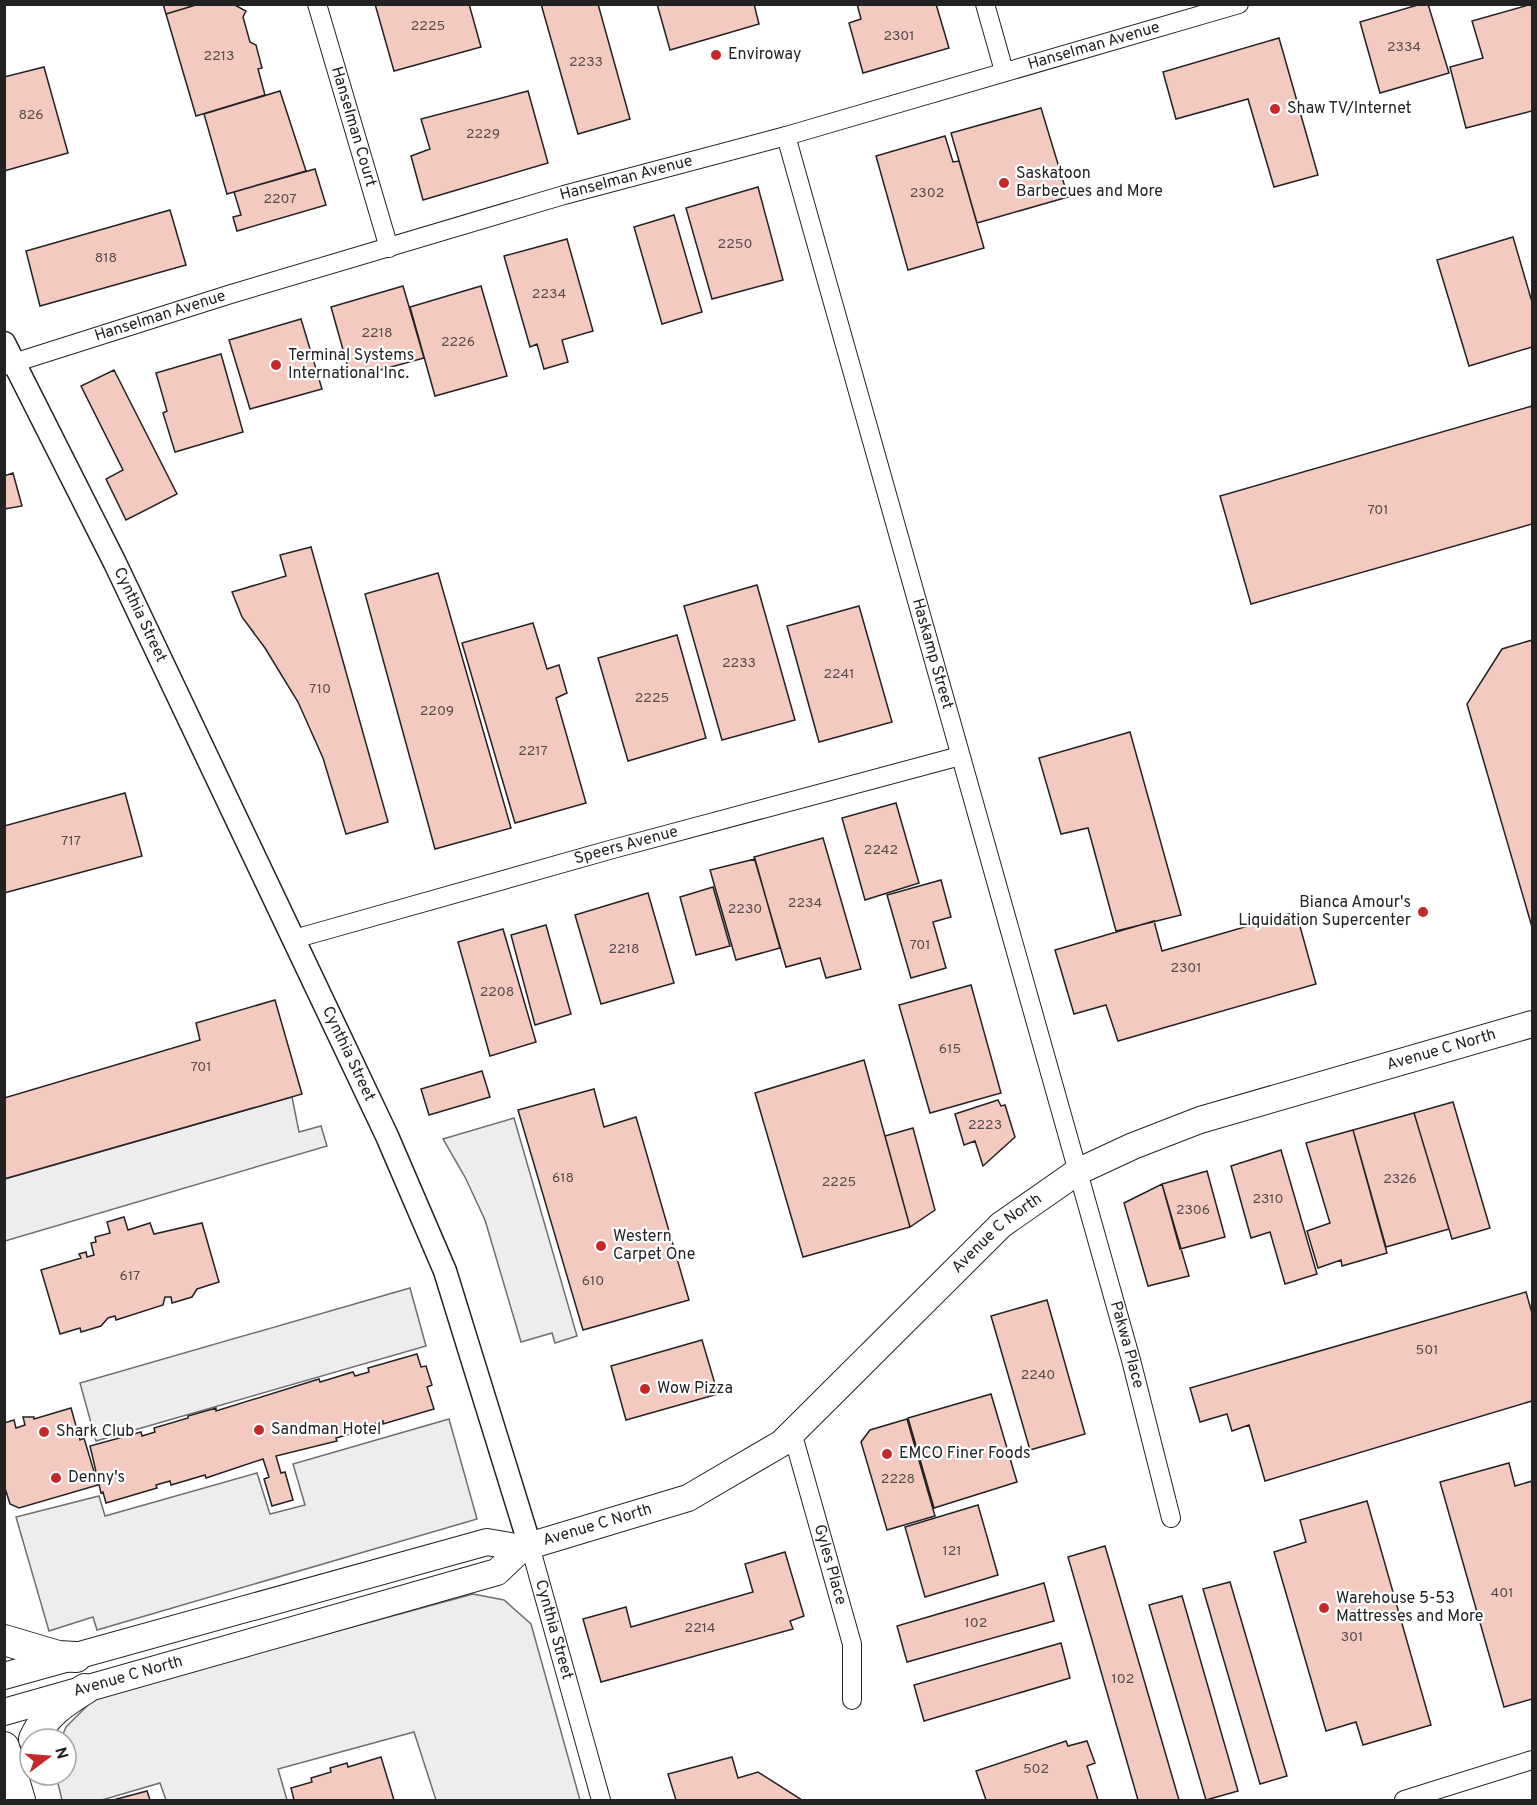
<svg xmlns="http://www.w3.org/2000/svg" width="1537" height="1805" font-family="Overpass,sans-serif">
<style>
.parking{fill:#ededed;stroke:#6f6f6f;stroke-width:1.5}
.building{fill:#f3c9c0;stroke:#222;stroke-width:1.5}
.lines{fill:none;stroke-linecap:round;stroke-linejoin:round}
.minor-casing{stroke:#222;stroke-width:20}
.tertiary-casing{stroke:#222;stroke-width:25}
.secondary-casing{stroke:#222;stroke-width:28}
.trunk-casing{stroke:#222;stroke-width:32}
.minor{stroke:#fff;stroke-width:18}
.tertiary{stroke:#fff;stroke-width:22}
.secondary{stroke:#fff;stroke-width:26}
.trunk{stroke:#fff;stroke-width:30}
.poi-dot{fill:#c62828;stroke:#fff;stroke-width:2}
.labels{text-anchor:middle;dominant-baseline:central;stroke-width:4.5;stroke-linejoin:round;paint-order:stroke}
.number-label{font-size:14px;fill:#564c4a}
.street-label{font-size:16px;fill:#222;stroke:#fff}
.poi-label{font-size:16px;fill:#222;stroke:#fff;text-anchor:start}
</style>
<rect width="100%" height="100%" fill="#fff"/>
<path class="parking" d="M292,1097L299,1132L321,1126L327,1146L5,1241V1179Z
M514,1118L577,1336L555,1343L552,1333L521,1342L485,1220L465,1177L443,1139Z
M410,1288L426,1346L96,1441L80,1383Z
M449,1419L477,1519L97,1630L93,1617L49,1631L16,1517L99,1496L105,1516L257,1473L270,1514L305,1505L293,1464Z
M473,1594L504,1600L531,1624L580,1800H436L414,1732L278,1769L287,1800H166L160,1783L102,1800H62L56,1775H66V1739H61L66,1727L96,1697Z"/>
<path class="building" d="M163,4H199L166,14Z
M199,4H233L246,11L243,17L250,42L256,45L262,68L258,69L265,95L196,116L166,14Z
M375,4H469L481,47L394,71Z
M541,4H598L630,119L578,134Z
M657,4H754L759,24L670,50Z
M857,4H936L949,48L863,73L849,23L861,19Z
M1421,4H1428L1449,73L1380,93L1360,22Z
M1532,4V111L1466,128L1450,67L1483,58L1472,21Z
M1279,38L1318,175L1274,187L1248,99L1176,119L1163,72Z
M44,67L68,153L4,171V77Z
M280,91L306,171L227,194L204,114Z
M528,91L548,163L423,200L411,156L430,149L421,119Z
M1041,108L1068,197L977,223L951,133Z
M945,136L953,162L959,161L984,248L908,270L876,156Z
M315,169L326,205L237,231L233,217L241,215L234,192Z
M758,187L783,280L712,299L686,208Z
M170,210L186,265L40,306L26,251Z
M674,215L702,312L662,324L634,227Z
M1513,237L1532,302V347L1469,366L1437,260Z
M567,239L593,331L562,340L568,362L544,369L537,344L530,347L504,256Z
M403,286L424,358L351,378L331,307Z
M481,286L507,376L435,396L410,307Z
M301,319L322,389L250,409L229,340Z
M221,354L243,432L175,452L163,413L167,411L156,373Z
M114,370L177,494L126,520L106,479L123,470L81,386Z
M1532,406V524L1251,604L1220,496Z
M13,473L22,506L4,509V476Z
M311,547L388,822L346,834L323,758L298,702L265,648L242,617L232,592L286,576L280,555Z
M438,573L511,828L435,849L365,594Z
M757,585L795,720L722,740L684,606Z
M859,606L892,722L819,742L787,626Z
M533,623L547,669L559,665L567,693L556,698L586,803L515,823L462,643Z
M677,635L706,738L628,761L598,658Z
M1532,640V927L1467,704L1502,649Z
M1130,732L1181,915L1116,931L1088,828L1061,834L1039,758Z
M125,793L142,856L4,893V826Z
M896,803L919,883L865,900L842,818Z
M823,838L861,969L826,978L820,958L786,967L754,857Z
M755,859L780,948L736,960L710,870Z
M941,880L951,917L933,922L946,968L911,978L887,895Z
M713,887L730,946L696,955L680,897Z
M648,893L674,983L601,1004L575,915Z
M1296,912L1316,984L1118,1041L1106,1005L1074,1014L1055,950L1154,921L1162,951Z
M546,925L571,1014L535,1025L511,935Z
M503,929L536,1042L490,1056L458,942Z
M971,985L1001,1093L930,1113L899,1005Z
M275,1000L302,1094L4,1179V1098L200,1040L196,1023Z
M864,1060L910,1227L803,1257L755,1093Z
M482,1071L490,1097L429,1115L421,1089Z
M594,1089L604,1127L636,1117L689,1300L583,1330L518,1110Z
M998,1100L1001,1106L1005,1105L1015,1137L983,1166L975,1141L964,1145L955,1114Z
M1453,1102L1490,1228L1452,1239L1414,1113Z
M1414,1113L1449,1229L1386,1247L1353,1130Z
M913,1128L935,1210L910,1227L885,1136Z
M1353,1130L1387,1253L1342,1266L1341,1260L1318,1268L1307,1231L1330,1223L1306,1143Z
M1281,1150L1317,1274L1285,1284L1270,1232L1251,1238L1231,1166Z
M1207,1171L1225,1237L1180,1249L1162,1184Z
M1162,1184L1189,1276L1148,1286L1124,1203Z
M124,1217L128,1230L150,1223L154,1234L202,1223L219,1282L197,1289L192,1297L172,1303L171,1297H165L163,1305L116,1320L115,1316L108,1318L101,1326L81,1332L80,1328L60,1334L41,1270L81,1258L79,1254L86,1252L87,1257L94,1255L91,1243L96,1242L95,1237L110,1233L107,1222Z
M1526,1292L1532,1313V1401L1265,1481L1249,1425L1232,1431L1227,1414L1200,1422L1190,1388Z
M1047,1300L1085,1434L1030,1450L991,1316Z
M702,1340L718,1394L626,1420L611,1366Z
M417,1354L421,1367L426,1366L432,1385L427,1387L434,1409L383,1424V1421L370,1425L371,1428L336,1438L337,1441L276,1456L281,1473L285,1472L293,1500L272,1506L264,1479L269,1477L263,1459L206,1478L205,1475L171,1485L170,1481L156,1485L157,1488L106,1503L103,1492L101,1493L90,1446L141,1432L142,1436L155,1432L154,1428L188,1418V1416L216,1408V1411L319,1379L320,1382L353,1372L355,1376L369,1372L368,1368Z
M991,1394L1017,1482L934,1508L908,1418Z
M71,1408L80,1440L84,1438L98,1485L19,1508L10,1504L4,1485V1423L14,1420L16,1428L25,1425L23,1417H34V1419Z
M907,1419L935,1516L887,1530L861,1442L870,1430Z
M1509,1463L1515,1486L1532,1481V1699L1504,1707L1440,1482Z
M1367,1501L1431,1725L1363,1745L1356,1722L1326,1731L1274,1552L1306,1542L1300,1520Z
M978,1505L998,1575L925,1597L905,1527Z
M1105,1546L1179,1800H1138L1068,1557Z
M785,1552L804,1616L790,1621L793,1629L601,1682L583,1619L626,1607L631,1627L753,1592L745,1564Z
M1230,1582L1287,1776L1260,1784L1203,1589Z
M1044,1583L1054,1621L907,1662L897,1626Z
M1182,1596L1238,1791L1206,1800L1149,1605Z
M1061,1643L1070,1678L924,1721L914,1685Z
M1066,1741L1068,1746L1087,1741L1095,1763L1087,1766L1098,1800H986L976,1771Z
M381,1757L394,1800H294L291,1788L312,1782L311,1778L331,1772L330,1768L347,1763L348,1767Z
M732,1757L738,1778L758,1772L802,1800H676L668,1774Z
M147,1791L150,1800H113Z"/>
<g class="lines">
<defs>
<g id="minor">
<path id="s1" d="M317,4L389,248"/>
<path d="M985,4L1004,71"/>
<path id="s2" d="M786,136L1131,1360L1171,1518"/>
<path id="s3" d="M4,366L231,294L564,195L786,136L1239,4"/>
<path id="s4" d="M294,939L613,849L960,756"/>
<path id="s5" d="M792,1432L852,1644V1700"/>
<path id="s6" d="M530,1546L601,1800"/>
<path d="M1404,1800L1532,1760"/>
</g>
<g id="tertiary">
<path id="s7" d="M4,343L115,563L387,1136L445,1271L530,1546"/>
</g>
<g id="secondary">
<path d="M4,1676L487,1542L522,1548"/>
<path id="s8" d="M4,1712L497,1572L522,1548L688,1498L782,1443L1001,1225L1077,1172L1133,1146L1200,1120L1532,1024"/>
</g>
<path id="trunk" d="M4,1640L58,1656L76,1657
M34,1739C44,1715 64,1702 85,1689
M4,1747L20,1800"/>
</defs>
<use href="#minor" class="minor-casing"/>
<use href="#tertiary" class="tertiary-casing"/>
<use href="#secondary" class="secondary-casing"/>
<use href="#trunk" class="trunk-casing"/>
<use href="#minor" class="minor"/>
<use href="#tertiary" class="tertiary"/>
<use href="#secondary" class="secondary"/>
<use href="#trunk" class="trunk"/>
</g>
<g class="poi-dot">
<circle cx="716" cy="55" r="6"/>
<circle cx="1275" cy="109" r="6"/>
<circle cx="1004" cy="183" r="6"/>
<circle cx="276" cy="365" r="6"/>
<circle cx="1423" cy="912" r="6"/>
<circle cx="601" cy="1246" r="6"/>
<circle cx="645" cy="1389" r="6"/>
<circle cx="259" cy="1430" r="6"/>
<circle cx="44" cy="1432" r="6"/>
<circle cx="887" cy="1454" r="6"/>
<circle cx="56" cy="1478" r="6"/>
<circle cx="1324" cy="1608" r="6"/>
</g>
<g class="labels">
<g class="number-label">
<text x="428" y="26">2225</text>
<text x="899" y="36">2301</text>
<text x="1404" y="47">2334</text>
<text x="219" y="56">2213</text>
<text x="586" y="62">2233</text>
<text x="31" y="115">826</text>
<text x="483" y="134">2229</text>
<text x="927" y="193">2302</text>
<text x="280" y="199">2207</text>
<text x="735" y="244">2250</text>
<text x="106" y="258">818</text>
<text x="549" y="294">2234</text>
<text x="377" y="333">2218</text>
<text x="458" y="342">2226</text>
<text x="1378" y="510">701</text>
<text x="739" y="663">2233</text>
<text x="839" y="674">2241</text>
<text x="320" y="689">710</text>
<text x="652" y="698">2225</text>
<text x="437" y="711">2209</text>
<text x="533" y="751">2217</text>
<text x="71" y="841">717</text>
<text x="881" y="850">2242</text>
<text x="805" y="903">2234</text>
<text x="745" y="909">2230</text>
<text x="920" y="945">701</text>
<text x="624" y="949">2218</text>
<text x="1186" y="968">2301</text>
<text x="497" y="992">2208</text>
<text x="950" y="1049">615</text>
<text x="201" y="1067">701</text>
<text x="985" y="1125">2223</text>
<text x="563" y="1178">618</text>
<text x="1400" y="1179">2326</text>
<text x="839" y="1182">2225</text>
<text x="1268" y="1199">2310</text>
<text x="1193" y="1210">2306</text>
<text x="130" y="1276">617</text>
<text x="593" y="1281">610</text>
<text x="1427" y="1350">501</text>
<text x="1038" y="1375">2240</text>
<text x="898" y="1479">2228</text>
<text x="952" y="1551">121</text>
<text x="1502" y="1593">401</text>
<text x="976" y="1623">102</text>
<text x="700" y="1628">2214</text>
<text x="1352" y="1637">301</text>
<text x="1123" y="1679">102</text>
<text x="1036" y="1769">502</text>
</g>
<g class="street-label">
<text stroke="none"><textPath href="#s3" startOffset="1136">Hanselman Avenue</textPath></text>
<text stroke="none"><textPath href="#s1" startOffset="128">Hanselman Court</textPath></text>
<text stroke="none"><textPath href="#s3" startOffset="650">Hanselman Avenue</textPath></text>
<text stroke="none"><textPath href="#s3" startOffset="164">Hanselman Avenue</textPath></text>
<text stroke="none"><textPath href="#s7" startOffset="304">Cynthia Street</textPath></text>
<text stroke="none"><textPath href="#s2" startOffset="538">Haskamp Street</textPath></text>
<text stroke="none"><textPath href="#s4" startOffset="345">Speers Avenue</textPath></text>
<text stroke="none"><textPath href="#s8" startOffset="1616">Avenue C North</textPath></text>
<text stroke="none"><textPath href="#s7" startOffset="790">Cynthia Street</textPath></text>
<text stroke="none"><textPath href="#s8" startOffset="1130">Avenue C North</textPath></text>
<text stroke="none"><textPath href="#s2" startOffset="1256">Pakwa Place</textPath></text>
<text stroke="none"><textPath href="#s8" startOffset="626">Avenue C North</textPath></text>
<text stroke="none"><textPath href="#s5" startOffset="138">Gyles Place</textPath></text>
<text stroke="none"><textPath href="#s6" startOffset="87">Cynthia Street</textPath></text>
<text stroke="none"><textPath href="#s8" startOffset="129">Avenue C North</textPath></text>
</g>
<g class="poi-label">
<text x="728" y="55">Enviroway</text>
<text x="1287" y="109">Shaw TV/Internet</text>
<text x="1016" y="174">Saskatoon<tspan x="1016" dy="18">Barbecues and More</tspan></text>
<text x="288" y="356">Terminal Systems<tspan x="288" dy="18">International Inc.</tspan></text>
<text x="1411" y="903" text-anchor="end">Bianca Amour's<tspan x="1411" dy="18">Liquidation Supercenter</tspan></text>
<text x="613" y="1237">Western<tspan x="613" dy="18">Carpet One</tspan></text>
<text x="657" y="1389">Wow Pizza</text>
<text x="271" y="1430">Sandman Hotel</text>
<text x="56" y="1432">Shark Club</text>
<text x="899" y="1454">EMCO Finer Foods</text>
<text x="68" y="1478">Denny's</text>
<text x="1336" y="1599">Warehouse 5-53<tspan x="1336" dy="18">Mattresses and More</tspan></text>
</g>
</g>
<rect width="1537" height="1805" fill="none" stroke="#222222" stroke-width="12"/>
<g transform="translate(48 1757) rotate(74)"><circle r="28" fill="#ffffff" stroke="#a7a7a7" stroke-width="1.5"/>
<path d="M0-4.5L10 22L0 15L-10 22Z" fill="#c62828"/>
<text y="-9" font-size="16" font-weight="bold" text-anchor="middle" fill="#222222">N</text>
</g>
</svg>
